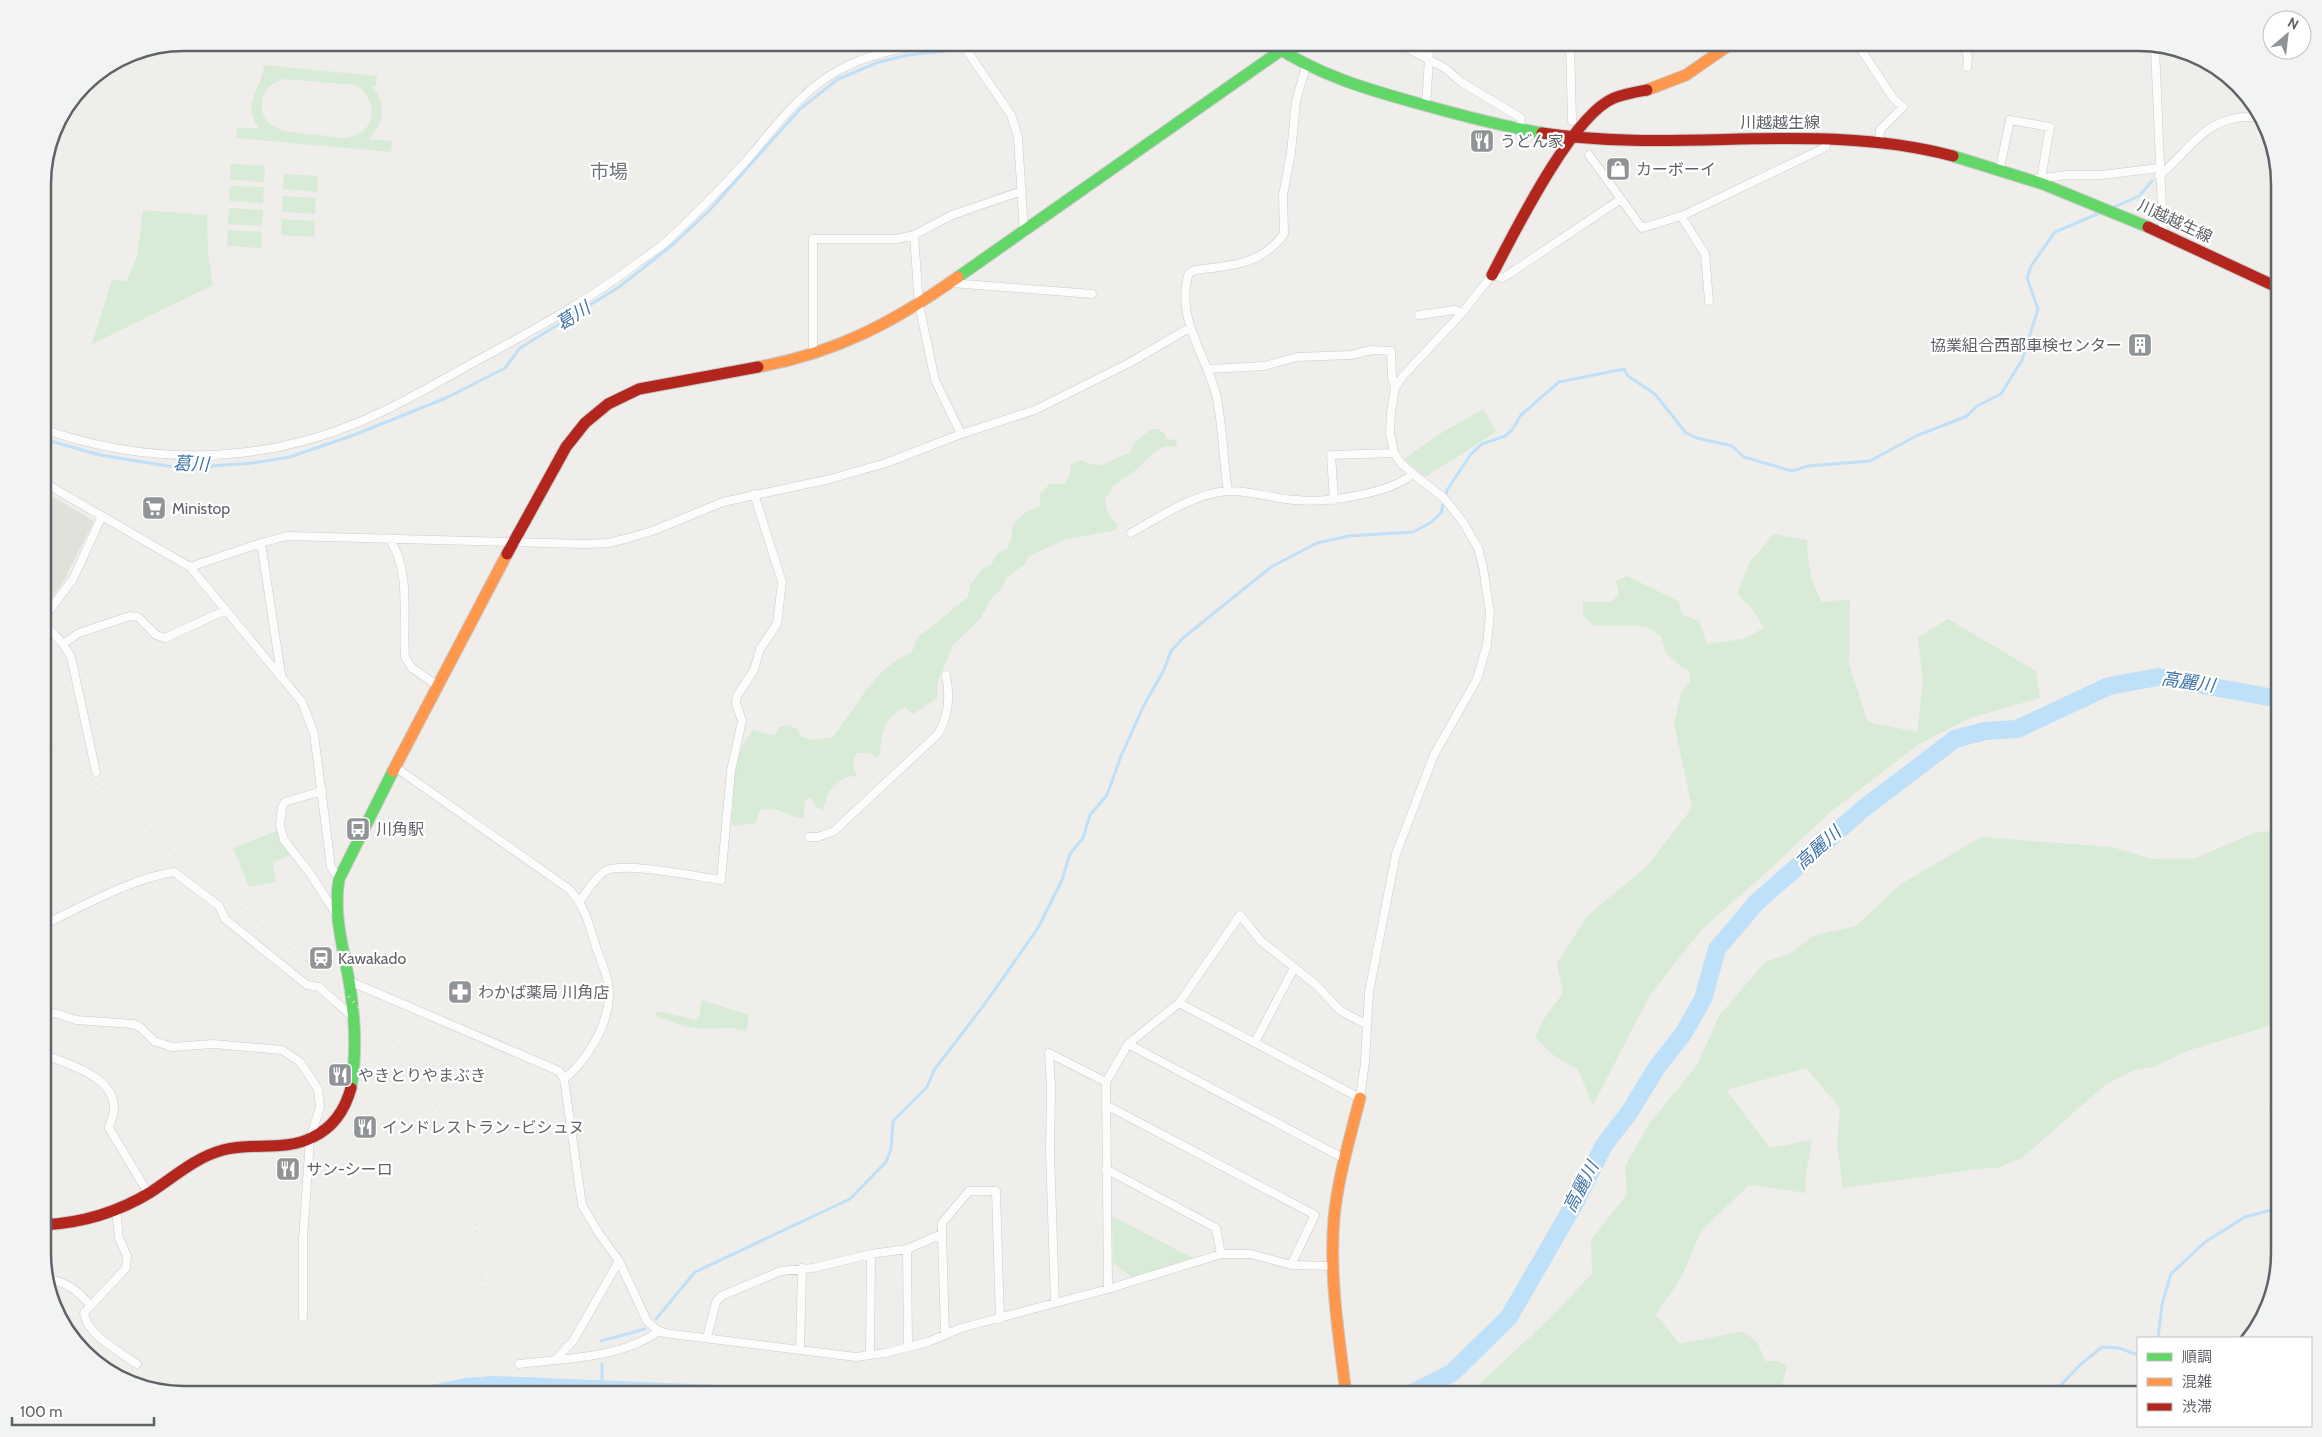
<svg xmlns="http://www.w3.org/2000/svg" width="2322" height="1437" font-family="Cabin,'Noto Sans JP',sans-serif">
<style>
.education{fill:#e2e0da}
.green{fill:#d8ebd6;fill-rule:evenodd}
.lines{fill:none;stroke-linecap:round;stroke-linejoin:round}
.stream{stroke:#bfe0f9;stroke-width:3}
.river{stroke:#bfe0f9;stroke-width:18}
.street-casing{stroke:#cbcccc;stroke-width:9}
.fast-casing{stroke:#cacacb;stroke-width:13}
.slow-casing{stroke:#cacacb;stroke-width:13}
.jam-casing{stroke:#cacacb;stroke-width:13}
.street{stroke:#fdfcfc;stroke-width:8}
.fast{stroke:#63d668;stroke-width:11}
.slow{stroke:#ff974d;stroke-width:11}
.jam{stroke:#b3261e;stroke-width:11}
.rail{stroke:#e4e4e4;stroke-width:3;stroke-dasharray:1 6;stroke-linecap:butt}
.labels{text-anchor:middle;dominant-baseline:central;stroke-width:4.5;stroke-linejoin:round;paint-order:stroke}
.street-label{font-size:16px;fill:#5f6368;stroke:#fff}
.poi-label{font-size:16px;fill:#5f6368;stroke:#fff;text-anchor:start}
.water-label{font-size:18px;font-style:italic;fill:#4174aa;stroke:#fff}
.quarter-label{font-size:19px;fill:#70757a;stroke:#fff}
.rim{fill:none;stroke:#5f6368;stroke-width:2.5}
</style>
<rect width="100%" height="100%" fill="#efeeea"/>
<path class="education" d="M43,491L94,521L63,582L43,611Z"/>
<path class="green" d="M264,65L377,76L376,86H372C387,103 385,124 368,139L392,141L391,152L236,138L237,127L259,129C240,101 262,91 264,65ZM285,79L356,85C378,99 378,130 350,137C341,140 329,136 320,135C298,133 258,134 262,101C264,88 273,82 285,79Z
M231,164L265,166L264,182L230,180Z
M284,174L318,176L317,192L283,189Z
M230,186L264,187L263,203L229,201Z
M283,196L316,198L315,214L282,212Z
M229,208L263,210L262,226L228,224Z
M143,210L207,215L208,254L213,285L92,344L112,280L127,281L137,257Z
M282,219L315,221L314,237L281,235Z
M228,230L262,232L261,248L227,246Z
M1483,409L1496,432L1425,477L1404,459L1438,435Z
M1151,429H1158L1165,434L1166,439L1177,440L1176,447L1164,446L1151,455L1136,470L1111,488L1110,493L1105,498C1105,509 1108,517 1117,524L1116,530L1064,540L1029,556L1024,565L1006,578L1001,590L993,596L980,619L953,645L938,681L937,698L913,714L905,707C884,718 882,732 880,754L876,758L870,753H857C852,761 853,767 857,776L845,777L829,791L823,810L816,807L811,797L805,801L803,818C784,818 783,805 760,810L756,823L733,826C730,818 733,815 733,807C733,779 734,752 753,730L772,735L776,734L779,727L787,725L797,729L802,737L814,740L833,737C858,705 874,668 912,652L917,638L968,597L970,585L982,569L991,565L997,554L1007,549L1012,536V525L1025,513L1041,505L1039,494L1050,484H1064L1071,472L1070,465L1081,460C1108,473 1105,458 1130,454L1133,444Z
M1774,534L1807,540C1807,562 1811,584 1822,602L1850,599L1849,664L1868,722L1917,732L1923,684L1918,637L1948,619L2036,671L2040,698L1970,718L1919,744L1829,813L1769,870L1702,929L1650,995L1593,1105L1578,1070L1552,1054L1535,1037L1543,1020L1563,993L1557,964L1587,916L1647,866L1692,808L1674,723L1682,691L1690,681L1689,671C1673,661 1664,656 1662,637L1645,626H1594L1583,616V602H1611L1619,594L1616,581L1627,576L1678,601L1683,615L1699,621L1707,644L1743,639L1764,628L1753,610L1737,594L1749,563Z
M279,830L291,855L273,862L276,882L249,887L233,848Z
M2279,830V1023L2187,1051L2157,1066L2135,1070L2105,1085L2022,1158L1997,1168H1987L1843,1188L1837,1144L1840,1108L1806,1068L1726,1090L1770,1148L1812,1140L1805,1179L1806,1193L1749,1185L1701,1231L1681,1278L1656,1315L1680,1344L1743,1331L1758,1343L1765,1361H1777L1787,1366L1780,1394H1469L1548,1320L1592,1274L1591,1240L1627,1194L1625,1166L1649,1124L1697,1065L1719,1016L1765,962L1789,954L1815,935L1856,926L1901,884L1981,837L2112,847L2152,859L2196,858L2254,833Z
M702,1000L749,1015L746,1031L730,1028L702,1029L683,1026L656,1016L657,1011L696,1020L699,1017Z
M2279,1100V1174L2272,1169L2275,1153L2269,1105L2273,1101Z
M1112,1216L1193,1258L1132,1277L1113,1263Z"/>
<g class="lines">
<path class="stream" d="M2112,208L2139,196L2152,181
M43,439L100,455L174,467H197L253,463L290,457L354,435L446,398L505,368L520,348L619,287L670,247L709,211L800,109L838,79L879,62L908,55L1012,44L1047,42
M656,1319L695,1272L850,1199L886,1162L891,1149L893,1121L927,1087L934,1070L984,1005L1038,928L1062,880L1070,854L1083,838L1090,815L1107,795L1121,756L1144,705L1164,670L1171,651L1183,638L1271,567L1317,543L1349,536L1413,532L1430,523L1441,513L1447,490L1471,454L1482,444L1505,436L1512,430L1521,415L1559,382L1624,369L1628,376L1655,394L1686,433L1697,438L1732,446L1744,457L1792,471L1808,466L1870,461L1916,436L1967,416L1977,406L2001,394L2022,360L2038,309L2027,278L2031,266L2055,232L2104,211
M2158,1338L2162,1304L2171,1274L2205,1242L2245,1217L2279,1208
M601,1341L645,1329
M602,1364V1389
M2052,1394L2081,1364L2102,1347L2119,1348L2138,1355"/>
<path class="river" d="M432,1394L466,1387L494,1385L715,1394
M1410,1394L1452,1373L1509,1317L1576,1201L1604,1145L1629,1113L1657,1067L1683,1034L1703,999L1717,949L1757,902L1864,808L1955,739L1985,731L2017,729L2109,686L2158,677L2274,698L2279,702"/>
<defs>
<path id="street" d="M961,42L1011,115L1018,137L1024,233
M1395,42L1445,68L1461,82L1521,118L1520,128
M1570,42L1572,121
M1856,42L1893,98L1903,107L1880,130L1879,143
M1962,42L1968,57L1967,67
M2155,47L2163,233
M1426,105L1429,59L1428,42
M2000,168L2010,120L2050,127L2041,178
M2159,176C2195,145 2209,111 2262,118
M2037,179L2067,175H2102L2159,168
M1621,199L1642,228L1684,215L1826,147L1824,138
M1681,216L1705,254L1709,301
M914,235L919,305L935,380L961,434
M951,283L1092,294
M1419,315L1455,310L1462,313
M813,354V239H897L914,235L952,215L1022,191
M1209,369L1264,366L1297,357L1351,355L1372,350L1391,351L1392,376L1395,388
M43,429C146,465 256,465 357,423C403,404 446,377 491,353C541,326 591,298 636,264C646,256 657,250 666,242C694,216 721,189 746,161C772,131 795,98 829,76C862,54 905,47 943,42
M43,482L190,567L302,702L314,734L331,867L339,879
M1228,491C1223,461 1223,429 1217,399C1208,357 1174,318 1189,273L1195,270C1231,265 1260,266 1284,234L1283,195L1291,153L1296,101L1306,66
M1334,500L1331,455L1394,453
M1131,533C1159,517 1195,493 1228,491C1250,490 1274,499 1296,500C1328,503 1388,494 1413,474
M389,538C412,573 402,617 405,657L412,668L438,686
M261,543L281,674
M190,567L261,543L287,536L585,544L608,543L629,538L655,530L723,502L830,479L886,463L961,434L1035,410L1131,362L1189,328
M43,619L73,579L102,516
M43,622L63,644L71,657L96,772
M63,644L79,633L130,616L138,617L156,635L165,638L226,610
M395,767L569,889C584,905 589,923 595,944C600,959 610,979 609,996C608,1025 587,1061 564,1079
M322,791L285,802L282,807L280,825L284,840L309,872L337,915
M809,837H818L834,831L938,734C949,716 950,695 946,675
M580,901C587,892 594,878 605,871C621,861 699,877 721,880L731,771L742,721L736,703L737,696L754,670L760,649L777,624L782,582L754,494
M43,925C81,907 133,878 174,872L219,906L225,919L307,985L319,987L354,1018
M349,981L559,1071L564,1079L582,1205L598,1232L619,1261L647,1321L656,1329L664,1333L856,1357L885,1353L928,1342L961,1328L1108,1289L1221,1254H1251L1291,1265L1333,1266
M1179,1003L1360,1098L1365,1062L1369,992L1396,854L1434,755L1477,679L1487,645L1490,613L1483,567L1478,548L1463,522L1444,498L1413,474L1401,463L1394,453L1390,433L1391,412L1395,388L1403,376L1462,313L1492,275L1502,278L1506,276L1621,199L1589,155
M43,1017L55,1013L76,1020L133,1024L140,1027L154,1041L172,1047L213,1044L282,1050L300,1062L318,1089L320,1107L310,1139L303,1239V1317
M1255,1042L1294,968
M1128,1044L1345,1159
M43,1054C67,1064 115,1076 114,1109C114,1115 110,1122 109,1128L148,1193
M1106,1105L1315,1215L1291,1265
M1106,1169L1216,1228L1221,1254
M116,1211L119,1238L127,1256L126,1268L84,1313C87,1335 120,1352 137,1364
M942,1234L945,1334
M907,1249L908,1347
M48,1279C67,1282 78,1291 90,1305
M1108,1289L1106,1082L1128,1044L1179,1003L1240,915L1261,941L1315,984L1341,1011L1367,1025
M1055,1303L1050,1152L1051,1088L1049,1053L1106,1082
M707,1337L716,1302L721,1296L781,1271L813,1268L871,1254L907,1249L942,1234V1223L969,1191H996L1000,1319
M800,1350L802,1268
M870,1355L871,1254
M556,1359L573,1341L619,1261
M519,1364C565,1358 620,1359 659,1331"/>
<path id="fast" d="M1269,42C1316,75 1369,90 1424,105C1463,116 1502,126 1542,133
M1953,156L2043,184L2148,227
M958,277L1280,51
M351,1088C357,1053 355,1016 349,981C343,946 333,915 339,879L393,771"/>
<path id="slow" d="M1647,90L1686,75L1725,48
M758,367C836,353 894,322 958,277
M393,771L507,554
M1346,1394C1339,1336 1329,1277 1334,1218C1338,1177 1350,1138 1360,1098"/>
<path id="jam" d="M1542,133C1679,154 1818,120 1953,156
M2148,227L2279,288
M1492,275C1514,233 1572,115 1614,98C1624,94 1636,92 1647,90
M507,554L566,447L585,423L608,404L639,389L758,367
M43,1225C82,1223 117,1213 151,1192C174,1177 196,1157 223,1150C252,1142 285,1152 313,1137C334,1127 345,1110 351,1088"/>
</defs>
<use href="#street" class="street-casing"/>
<use href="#fast" class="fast-casing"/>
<use href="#slow" class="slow-casing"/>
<use href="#jam" class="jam-casing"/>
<use href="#street" class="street"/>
<use href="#fast" class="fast"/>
<use href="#slow" class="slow"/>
<use href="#jam" class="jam"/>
<path class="rail" d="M43,740L123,805L169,849L344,992L392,1041L415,1070L434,1101L452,1141L472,1206L480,1249L483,1296L481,1394"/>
</g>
<defs>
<symbol id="restaurant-square" viewBox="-11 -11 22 22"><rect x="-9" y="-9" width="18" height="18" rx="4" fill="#919496" stroke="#fff"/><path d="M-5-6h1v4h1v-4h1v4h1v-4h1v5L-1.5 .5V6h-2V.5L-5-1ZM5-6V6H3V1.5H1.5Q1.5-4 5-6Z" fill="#fff"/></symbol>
<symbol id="shop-square" viewBox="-11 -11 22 22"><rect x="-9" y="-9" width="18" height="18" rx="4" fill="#919496" stroke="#fff"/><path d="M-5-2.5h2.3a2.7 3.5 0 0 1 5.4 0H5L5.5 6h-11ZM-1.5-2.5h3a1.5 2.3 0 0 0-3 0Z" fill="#fff"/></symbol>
<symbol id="building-square" viewBox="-11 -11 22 22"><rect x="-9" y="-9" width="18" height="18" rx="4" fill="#919496" stroke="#fff"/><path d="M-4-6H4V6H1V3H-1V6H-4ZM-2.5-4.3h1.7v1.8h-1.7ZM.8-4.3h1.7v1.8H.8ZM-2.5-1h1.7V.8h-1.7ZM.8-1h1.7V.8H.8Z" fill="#fff"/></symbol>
<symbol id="supermarket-square" viewBox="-11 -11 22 22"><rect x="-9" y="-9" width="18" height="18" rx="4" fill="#919496" stroke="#fff"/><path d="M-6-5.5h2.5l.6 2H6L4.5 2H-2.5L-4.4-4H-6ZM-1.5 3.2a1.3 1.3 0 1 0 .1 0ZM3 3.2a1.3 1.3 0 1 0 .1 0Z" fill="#fff"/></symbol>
<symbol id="bus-square" viewBox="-11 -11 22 22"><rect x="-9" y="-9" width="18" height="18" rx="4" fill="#919496" stroke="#fff"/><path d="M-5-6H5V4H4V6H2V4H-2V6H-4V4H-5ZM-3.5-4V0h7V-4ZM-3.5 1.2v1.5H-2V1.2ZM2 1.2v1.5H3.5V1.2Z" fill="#fff"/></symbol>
<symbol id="station-square" viewBox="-11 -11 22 22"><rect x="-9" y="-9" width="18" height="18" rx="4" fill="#919496" stroke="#fff"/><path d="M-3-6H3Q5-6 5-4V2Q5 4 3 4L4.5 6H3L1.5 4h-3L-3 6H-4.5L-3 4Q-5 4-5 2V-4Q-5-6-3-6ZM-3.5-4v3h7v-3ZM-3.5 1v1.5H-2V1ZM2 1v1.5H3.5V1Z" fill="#fff"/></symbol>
<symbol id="pharmacy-square" viewBox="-11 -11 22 22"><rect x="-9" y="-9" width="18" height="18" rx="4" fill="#919496" stroke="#fff"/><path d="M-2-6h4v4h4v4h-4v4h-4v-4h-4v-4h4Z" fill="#fff"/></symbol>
</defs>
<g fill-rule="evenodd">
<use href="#restaurant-square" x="1468" y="127" width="28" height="28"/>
<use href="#shop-square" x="1604" y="155" width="28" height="28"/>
<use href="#building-square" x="2126" y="331" width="28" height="28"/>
<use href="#supermarket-square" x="140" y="494" width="28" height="28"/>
<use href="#bus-square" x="344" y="815" width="28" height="28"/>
<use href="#station-square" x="307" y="944" width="28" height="28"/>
<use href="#pharmacy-square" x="446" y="978" width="28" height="28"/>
<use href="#restaurant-square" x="326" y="1061" width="28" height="28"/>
<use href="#restaurant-square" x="351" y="1113" width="28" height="28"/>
<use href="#restaurant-square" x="274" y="1155" width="28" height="28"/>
</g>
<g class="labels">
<g class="street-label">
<text x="1780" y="122">川越越生線</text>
<text transform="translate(2175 221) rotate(25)">川越越生線</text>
</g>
<g class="poi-label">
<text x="1500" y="141">うどん家</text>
<text x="1636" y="169">カーボーイ</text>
<text x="2122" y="345" text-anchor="end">協業組合西部車検センター</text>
<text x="172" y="508">Ministop</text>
<text x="376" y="829">川角駅</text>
<text x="338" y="958">Kawakado</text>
<text x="478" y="992">わかば薬局 川角店</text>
<text x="358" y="1075">やきとりやまぶき</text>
<text x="382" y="1127">インドレストラン -ビシュヌ</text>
<text x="306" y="1169">サン-シーロ</text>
</g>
<g class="water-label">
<text transform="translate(573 316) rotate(-32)">葛川</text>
<text transform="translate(191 464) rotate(2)">葛川</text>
<text transform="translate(2188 682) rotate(8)">高麗川</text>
<text transform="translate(1818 848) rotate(-42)">高麗川</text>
<text transform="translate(1581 1187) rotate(-62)">高麗川</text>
</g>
<g class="quarter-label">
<text x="609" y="171">市場</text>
</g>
</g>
<path d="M0 0H2322V1437H0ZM184 51H2138A133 133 0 0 1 2271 184V1253A133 133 0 0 1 2138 1386H184A133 133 0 0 1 51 1253V184A133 133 0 0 1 184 51Z" fill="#f2f3f3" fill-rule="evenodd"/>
<path class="rim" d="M184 51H2138A133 133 0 0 1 2271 184V1253A133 133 0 0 1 2138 1386H184A133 133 0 0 1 51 1253V184A133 133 0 0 1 184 51Z"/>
<rect x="2137" y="1337" width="175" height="90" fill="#ffffff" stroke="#bfc1c3"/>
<rect x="2147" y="1353" width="25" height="8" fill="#63d668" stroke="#bfc1c3"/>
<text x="2182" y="1362" font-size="15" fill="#5f6368">順調</text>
<rect x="2147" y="1378" width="25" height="8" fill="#ff974d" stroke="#bfc1c3"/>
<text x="2182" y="1387" font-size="15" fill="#5f6368">混雑</text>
<rect x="2147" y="1403" width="25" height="8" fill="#b3261e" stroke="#bfc1c3"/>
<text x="2182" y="1412" font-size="15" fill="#5f6368">渋滞</text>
<g transform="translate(2287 35) rotate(28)"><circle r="24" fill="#ffffff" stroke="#bfc1c3"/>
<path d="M0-4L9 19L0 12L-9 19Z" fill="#919496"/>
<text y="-8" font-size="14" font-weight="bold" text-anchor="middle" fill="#5f6368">N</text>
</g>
<path d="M12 1417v8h142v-8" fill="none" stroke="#5f6368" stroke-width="2.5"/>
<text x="20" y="1417" font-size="15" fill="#5f6368" stroke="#ffffff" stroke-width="4" paint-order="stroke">100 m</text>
</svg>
